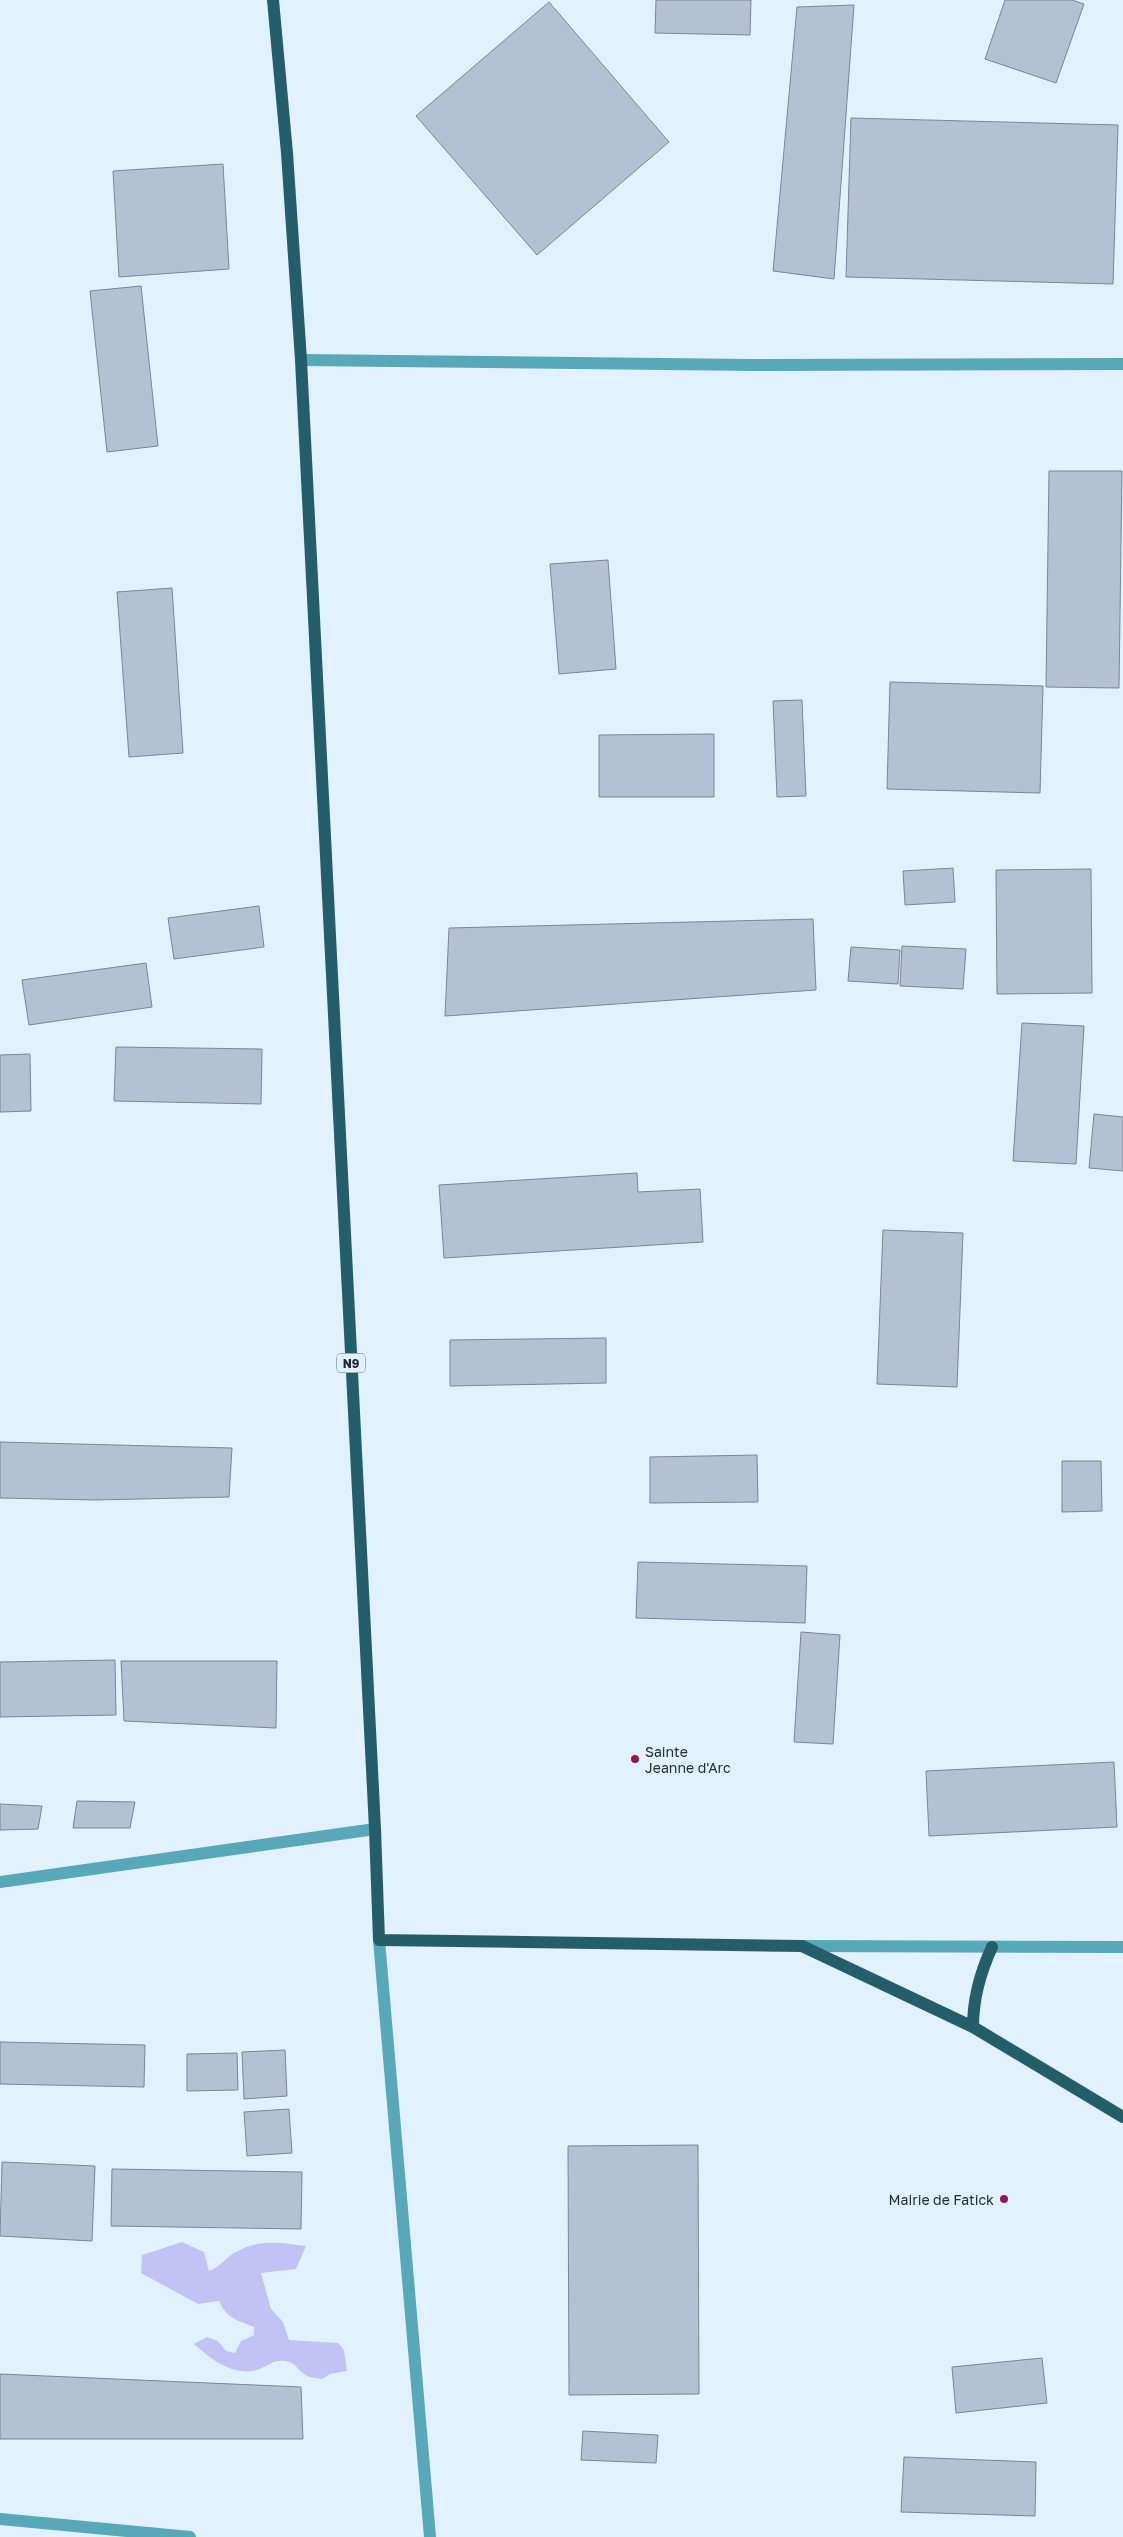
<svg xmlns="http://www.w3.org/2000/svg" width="1123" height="2537" font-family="'Golos Text',sans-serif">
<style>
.green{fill:#c2c3f4}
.building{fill:#b4c0d3;stroke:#7a8597}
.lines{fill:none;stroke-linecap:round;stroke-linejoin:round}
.minor{stroke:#58a8b9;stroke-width:12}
.tertiary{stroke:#58a8b9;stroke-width:12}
.primary{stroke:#245e6a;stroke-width:12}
.poi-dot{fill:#9d1260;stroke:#e1f2fe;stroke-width:2}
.labels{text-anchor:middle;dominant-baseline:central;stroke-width:4;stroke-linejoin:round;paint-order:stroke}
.shield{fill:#e1f2fe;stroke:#5d6870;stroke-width:1}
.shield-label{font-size:12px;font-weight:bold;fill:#252d33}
.poi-label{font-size:14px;fill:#252d33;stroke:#e1f2fe;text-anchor:start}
</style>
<rect width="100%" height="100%" fill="#e1f2fe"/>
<path class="green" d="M182,2242L204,2252L209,2271C220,2267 225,2259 234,2253C258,2238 280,2243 306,2246L296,2269L261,2273L271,2309L283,2322L289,2340L338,2343L344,2350L347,2371L330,2374L322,2379C317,2378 308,2378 304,2374C297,2369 295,2362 285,2361C273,2359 267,2367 256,2370C234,2377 209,2358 194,2344L207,2337L218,2341L226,2351L235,2353L241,2341L254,2335V2327C237,2320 227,2319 219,2301L198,2304L141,2273L142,2255Z"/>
<path class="building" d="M656,0H751L750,35L655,33Z
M1005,0H1072L1084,4L1056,83L985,59Z
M549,2L669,142L537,255L416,116Z
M854,5L834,279L773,271L797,7Z
M851,118L1118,125L1113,284L846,277Z
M223,164L229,269L119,277L113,171Z
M141,286L158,446L107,452L90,291Z
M1049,471H1122L1119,688L1046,687Z
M608,560L616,669L559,674L550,564Z
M172,588L183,753L129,757L117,592Z
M890,682L1043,686L1040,793L887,789Z
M802,700L806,796L777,797L773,701Z
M714,734V797H599V735Z
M953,868L955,902L905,905L903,871Z
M1091,869L1092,993L997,994L996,870Z
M259,906L264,947L174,959L168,918Z
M813,919L816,990L445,1016L449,928Z
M902,946L966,949L963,989L900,986Z
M851,947L900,950L898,984L848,981Z
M146,963L152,1007L29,1025L22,980Z
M1022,1023L1084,1026L1076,1164L1013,1161Z
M116,1047L262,1049L261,1104L114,1101Z
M30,1054L31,1111L0,1112V1055Z
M1094,1114L1123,1117V1171L1089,1168Z
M637,1173L638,1192L700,1189L703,1242L444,1258L439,1185Z
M883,1230L963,1233L957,1387L877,1384Z
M606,1338V1383L450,1386V1340Z
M0,1442L232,1448L229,1497L95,1500L0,1498Z
M757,1455L758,1502L650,1503V1457Z
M1062,1461H1101L1102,1511L1062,1512Z
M638,1562L807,1566L805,1623L636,1618Z
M801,1632L840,1635L833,1744L794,1742Z
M115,1660L116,1715L0,1717V1662Z
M121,1661H277L276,1728L124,1721Z
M1114,1762L1117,1827L929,1836L926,1771Z
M77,1801L135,1802L130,1828H73Z
M0,1804L42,1806L38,1829L0,1830Z
M0,2042L145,2045L144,2087L0,2084Z
M285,2050L287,2096L244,2099L242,2052Z
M237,2053L238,2090L187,2091V2054Z
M289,2109L292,2153L247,2156L244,2112Z
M698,2145L699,2394L569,2395L568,2146Z
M2,2162L95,2166L92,2241L0,2236Z
M112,2169L302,2172L301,2229L111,2226Z
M1042,2358L1047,2403L956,2413L952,2367Z
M0,2374L301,2387L303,2439H0Z
M583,2431L658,2435L656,2463L581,2460Z
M904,2457L1036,2462L1035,2516L901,2512Z"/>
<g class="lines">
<path class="minor" d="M301,360L753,365L1123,364
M0,1882L375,1829
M379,1940L430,2537
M0,2519L190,2537"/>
<path class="tertiary" d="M802,1946L1123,1947"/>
<path class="primary" d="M273,0L287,153L301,360L375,1829L379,1940L802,1946L973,2027L1123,2117
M973,2027C973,1998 980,1973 992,1947"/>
</g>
<g class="poi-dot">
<circle cx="635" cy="1759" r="5"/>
<circle cx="1004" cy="2199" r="5"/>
</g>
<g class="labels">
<rect class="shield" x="337" y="1353.5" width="28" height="19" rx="4"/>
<g class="shield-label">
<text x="351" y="1363">N9</text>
</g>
<g class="poi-label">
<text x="645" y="1751">Sainte<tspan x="645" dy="16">Jeanne d'Arc</tspan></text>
<text x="994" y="2199" text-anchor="end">Mairie de Fatick</text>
</g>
</g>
</svg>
